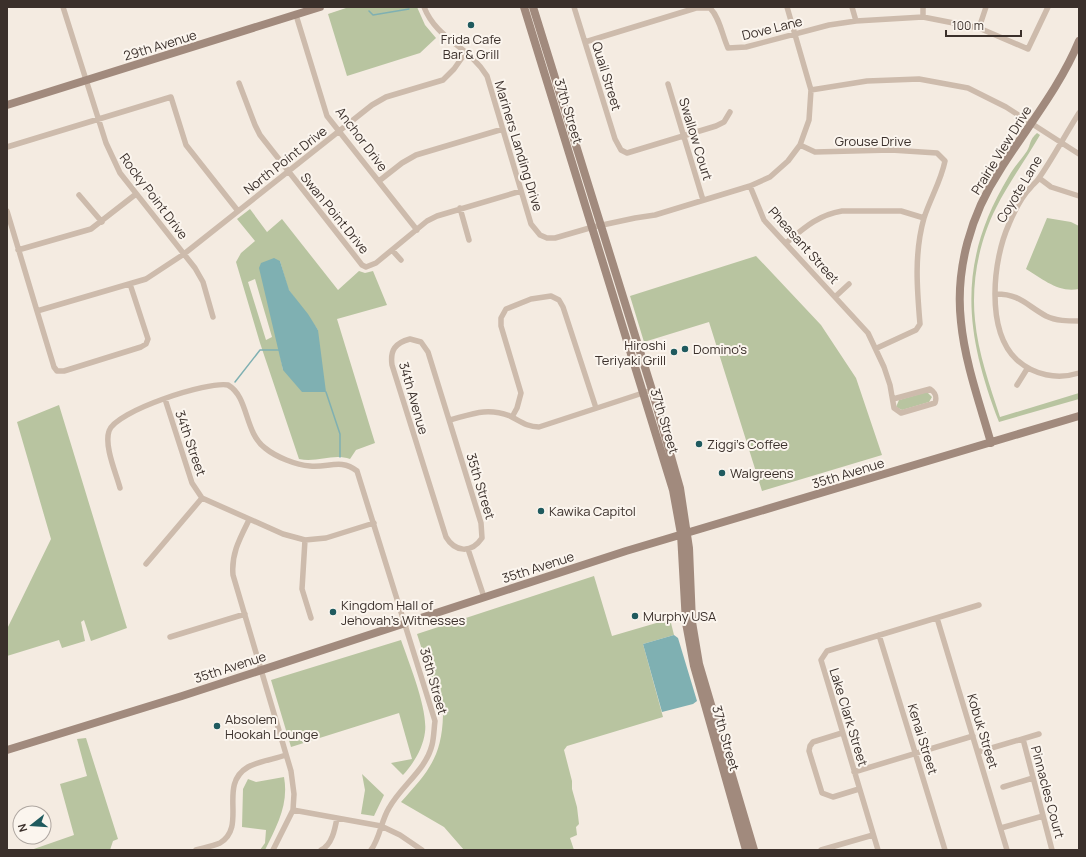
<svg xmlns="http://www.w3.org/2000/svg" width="1086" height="857" font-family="Manrope,sans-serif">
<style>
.green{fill:#b8c4a0;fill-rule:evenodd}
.water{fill:#7fb0b2}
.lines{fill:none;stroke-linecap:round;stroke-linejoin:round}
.stream{stroke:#7fb0b2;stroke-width:1.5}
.street{stroke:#cdbbac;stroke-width:5.5}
.secondary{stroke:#a18a7d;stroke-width:8}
.poi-dot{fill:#1f5a5e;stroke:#fbf5ee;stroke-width:1.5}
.labels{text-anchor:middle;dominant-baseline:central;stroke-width:4;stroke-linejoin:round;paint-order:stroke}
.street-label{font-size:13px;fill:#3b302b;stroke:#fbf5ee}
.poi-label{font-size:13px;fill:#3b302b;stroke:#fbf5ee;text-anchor:start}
</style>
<rect width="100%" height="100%" fill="#f4ebe1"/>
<path class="green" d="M349,7H417L425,25L436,38L420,53L347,76L328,14Z
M1037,133L1040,135C1026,159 1008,184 996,208C979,241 971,283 975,320C978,353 990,386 1000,417L1079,393V399L999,422C964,331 957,262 1009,176C1014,167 1021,160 1027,151C1031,144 1029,140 1037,133Z
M250,209L267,232L282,219L338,290L359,271L365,273L373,271L387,305L337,319L375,443L356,450L350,459C333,453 317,463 299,459L260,343L236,262L241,253L255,241L237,219ZM280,261L288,289L318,330L283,370L277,338ZM255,279L272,337L266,340L248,282Z
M1047,218L1071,222L1079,226V289C1058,293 1043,279 1026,269Z
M756,256L821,325L856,378L882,455L762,491L709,322L644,342L630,296Z
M927,392L932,397L929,402L902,410L896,407L899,400Z
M59,405L127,628L91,641L84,620L81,622L85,641L62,648L59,640L7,656V629L51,539L17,422Z
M594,576L612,636L670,619L674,635L643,644L663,717L567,746L564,750L572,781V789L577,807L579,824L576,827L577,835L570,838L574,850H464L444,827L401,802C428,772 442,757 443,715L417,634Z
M401,640C409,663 428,709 425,732C423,748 414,763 403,775L391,763L412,759L399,713L291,747L271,680Z
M86,738L118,839L113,841L110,850H31L74,835L60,784L87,776L77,739Z
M362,774L384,795L374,816L361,814L365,790Z
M284,777C289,804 277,826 265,850H260L265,843L266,830L242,827L243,789L248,779L256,782Z"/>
<path class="water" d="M274,258L280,261L289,290L308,314L318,330L326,392H302L283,370L259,268L261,263Z
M674,635L678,638L697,701L693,704L662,712L643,644Z"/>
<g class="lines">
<path class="stream" d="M369,11L373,15L409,9
M235,382L260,350H279
M326,392L340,434V457"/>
<path class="street" d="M63,7L106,143L120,173L195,268L203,282L213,317
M424,7C437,40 469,46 487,76L531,224L540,235L547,238H555L593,227L635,218L655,215L750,186L770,177L788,161L800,145L809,120L811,90L787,7
M574,7L615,139L621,150L627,153L716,126L724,122L730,112
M852,7L856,21
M923,7V17
M296,15L327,116L417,230
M979,28L986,7
M585,42L696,8H710C720,18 722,35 728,48L746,47L829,25L856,21L923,17L979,28L1028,49L1048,7
M239,83L255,125L260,135L355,256L362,265L366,267L376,263L427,221L437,216L521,191
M668,84L703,200
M811,90L867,81L919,79L968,88L1006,107L1079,154
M1079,113C1065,135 1053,158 1039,178C1037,182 1033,184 1031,187C1022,196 1014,212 1009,224C993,259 985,330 1017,360C1034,375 1057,380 1079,373
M800,145L815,152L891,150L937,153L945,161C941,181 930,199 924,218C914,253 917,289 920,324L916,330L877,348
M7,147L171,97L186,145L238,211
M1039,178L1051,187L1079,196
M379,181L402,163L416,155L503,129
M750,186L764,220L868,333L884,367L890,385L894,408L901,413L935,403C937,397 936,393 930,389L893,399
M79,195L102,222
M460,208L469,240
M7,211L37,311L146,279L184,254L372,105L386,97L443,80L454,69L466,52
M786,243C804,228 818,215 842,211H901L924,218
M18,250L91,229L136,194
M392,250L401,260
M996,294C1020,294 1026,305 1046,316C1056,321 1068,321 1079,321
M836,296L849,284
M37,311L54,367L57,371H64L141,347L146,344L148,339L130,284
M410,339L421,342L428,352L481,523L482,538C471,554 455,552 446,537L392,365C390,350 395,343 410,339Z
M1017,385L1027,369
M165,399L192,483L202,498L283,534L305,540L326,538L374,523
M512,417L517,408L521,393L501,326V318L506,309L531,299L551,296L559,300L563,307L596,408
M450,420C472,414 487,407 510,416C520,421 527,427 539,427L652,390
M120,488C116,473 104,446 109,431C115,411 208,381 228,385C249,397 244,432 265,448C276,457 296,465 310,466C328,468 341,458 357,471L435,721C434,728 434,737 432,745C426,770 401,786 389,808C381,821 380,838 371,850
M249,520C240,538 231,554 233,575L291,771L294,794L293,810L273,850
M305,540L302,589L311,618
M468,549L484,597
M146,564L202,498
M937,618L1007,850
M879,635L945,850
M170,637L245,614
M842,733L813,742L810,746L809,751L822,793L833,797L859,789
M1023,739L1052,850
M978,752L1039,734
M854,772L973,736
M1003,787L1033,778
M293,810L381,826L400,835L422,850
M1001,828L1043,816
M196,850C203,848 213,846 220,843C248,826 217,785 248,767C259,761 275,759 286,755
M321,850C332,845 335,829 337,818
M821,850L873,835
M878,850L821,660L827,651L979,605"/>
<path class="secondary" d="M524,7L673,490L681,534L686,623L694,666L746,850
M533,7L652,390L680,488L689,548L692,622L699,664L754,850
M7,105L320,7
M991,443C980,404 965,363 961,322C955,269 971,214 1000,170C1027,127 1060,87 1079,41
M7,750L182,696L626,551L1079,416"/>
</g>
<g class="poi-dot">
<circle cx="471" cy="25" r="4"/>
<circle cx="685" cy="349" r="4"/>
<circle cx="674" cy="352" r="4"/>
<circle cx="699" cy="444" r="4"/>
<circle cx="722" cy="473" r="4"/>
<circle cx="541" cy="511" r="4"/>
<circle cx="333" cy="612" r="4"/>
<circle cx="635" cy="616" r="4"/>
<circle cx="217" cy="726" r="4"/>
</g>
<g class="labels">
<g class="street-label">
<text transform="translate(772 28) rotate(-14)">Dove Lane</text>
<text transform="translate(160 45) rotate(-17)">29th Avenue</text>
<text transform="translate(607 76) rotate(73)">Quail Street</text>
<text transform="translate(569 111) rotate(73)">37th Street</text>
<text transform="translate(362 139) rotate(53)">Anchor Drive</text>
<text transform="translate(696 139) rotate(73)">Swallow Court</text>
<text x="873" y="141">Grouse Drive</text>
<text transform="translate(519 146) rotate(73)">Mariners Landing Drive</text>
<text transform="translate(1001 150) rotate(-58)">Prairie View Drive</text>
<text transform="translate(285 160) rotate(-38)">North Point Drive</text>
<text transform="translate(1019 189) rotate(-59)">Coyote Lane</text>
<text transform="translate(154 196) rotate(53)">Rocky Point Drive</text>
<text transform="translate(335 213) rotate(51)">Swan Point Drive</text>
<text transform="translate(804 245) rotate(48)">Pheasant Street</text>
<text transform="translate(414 398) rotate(74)">34th Avenue</text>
<text transform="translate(665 421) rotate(73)">37th Street</text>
<text transform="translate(191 443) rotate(71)">34th Street</text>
<text transform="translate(848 473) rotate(-17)">35th Avenue</text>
<text transform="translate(481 486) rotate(73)">35th Street</text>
<text transform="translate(538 567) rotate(-18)">35th Avenue</text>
<text transform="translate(230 667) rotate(-18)">35th Avenue</text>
<text transform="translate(434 681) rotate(74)">36th Street</text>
<text transform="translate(849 717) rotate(73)">Lake Clark Street</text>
<text transform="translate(983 731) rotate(73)">Kobuk Street</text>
<text transform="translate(726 738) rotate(74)">37th Street</text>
<text transform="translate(923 739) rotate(73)">Kenai Street</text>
<text transform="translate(1048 792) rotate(75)">Pinnacles Court</text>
</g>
<g class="poi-label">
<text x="471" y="39" text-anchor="middle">Frida Cafe<tspan x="471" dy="15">Bar &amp; Grill</tspan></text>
<text x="666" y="345" text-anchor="end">Hiroshi<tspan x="666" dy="15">Teriyaki Grill</tspan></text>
<text x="693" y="349">Domino's</text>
<text x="707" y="444">Ziggi's Coffee</text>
<text x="730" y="473">Walgreens</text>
<text x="549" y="511">Kawika Capitol</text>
<text x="341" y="605">Kingdom Hall of<tspan x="341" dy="15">Jehovah's Witnesses</tspan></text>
<text x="643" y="616">Murphy USA</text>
<text x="225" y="719">Absolem<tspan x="225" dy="15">Hookah Lounge</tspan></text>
</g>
</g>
<rect width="1086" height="857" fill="none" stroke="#3b302b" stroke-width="16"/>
<g transform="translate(32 825) rotate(253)"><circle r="19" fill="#fbf5ee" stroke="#aea6a0"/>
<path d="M0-3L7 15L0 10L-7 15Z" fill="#1f5a5e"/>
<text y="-6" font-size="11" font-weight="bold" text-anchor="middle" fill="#3b302b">N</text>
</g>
<path d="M946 30v6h75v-6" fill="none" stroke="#3b302b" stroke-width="2"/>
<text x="952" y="30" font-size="12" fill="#3b302b" stroke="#fbf5ee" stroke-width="3" paint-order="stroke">100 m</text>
</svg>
